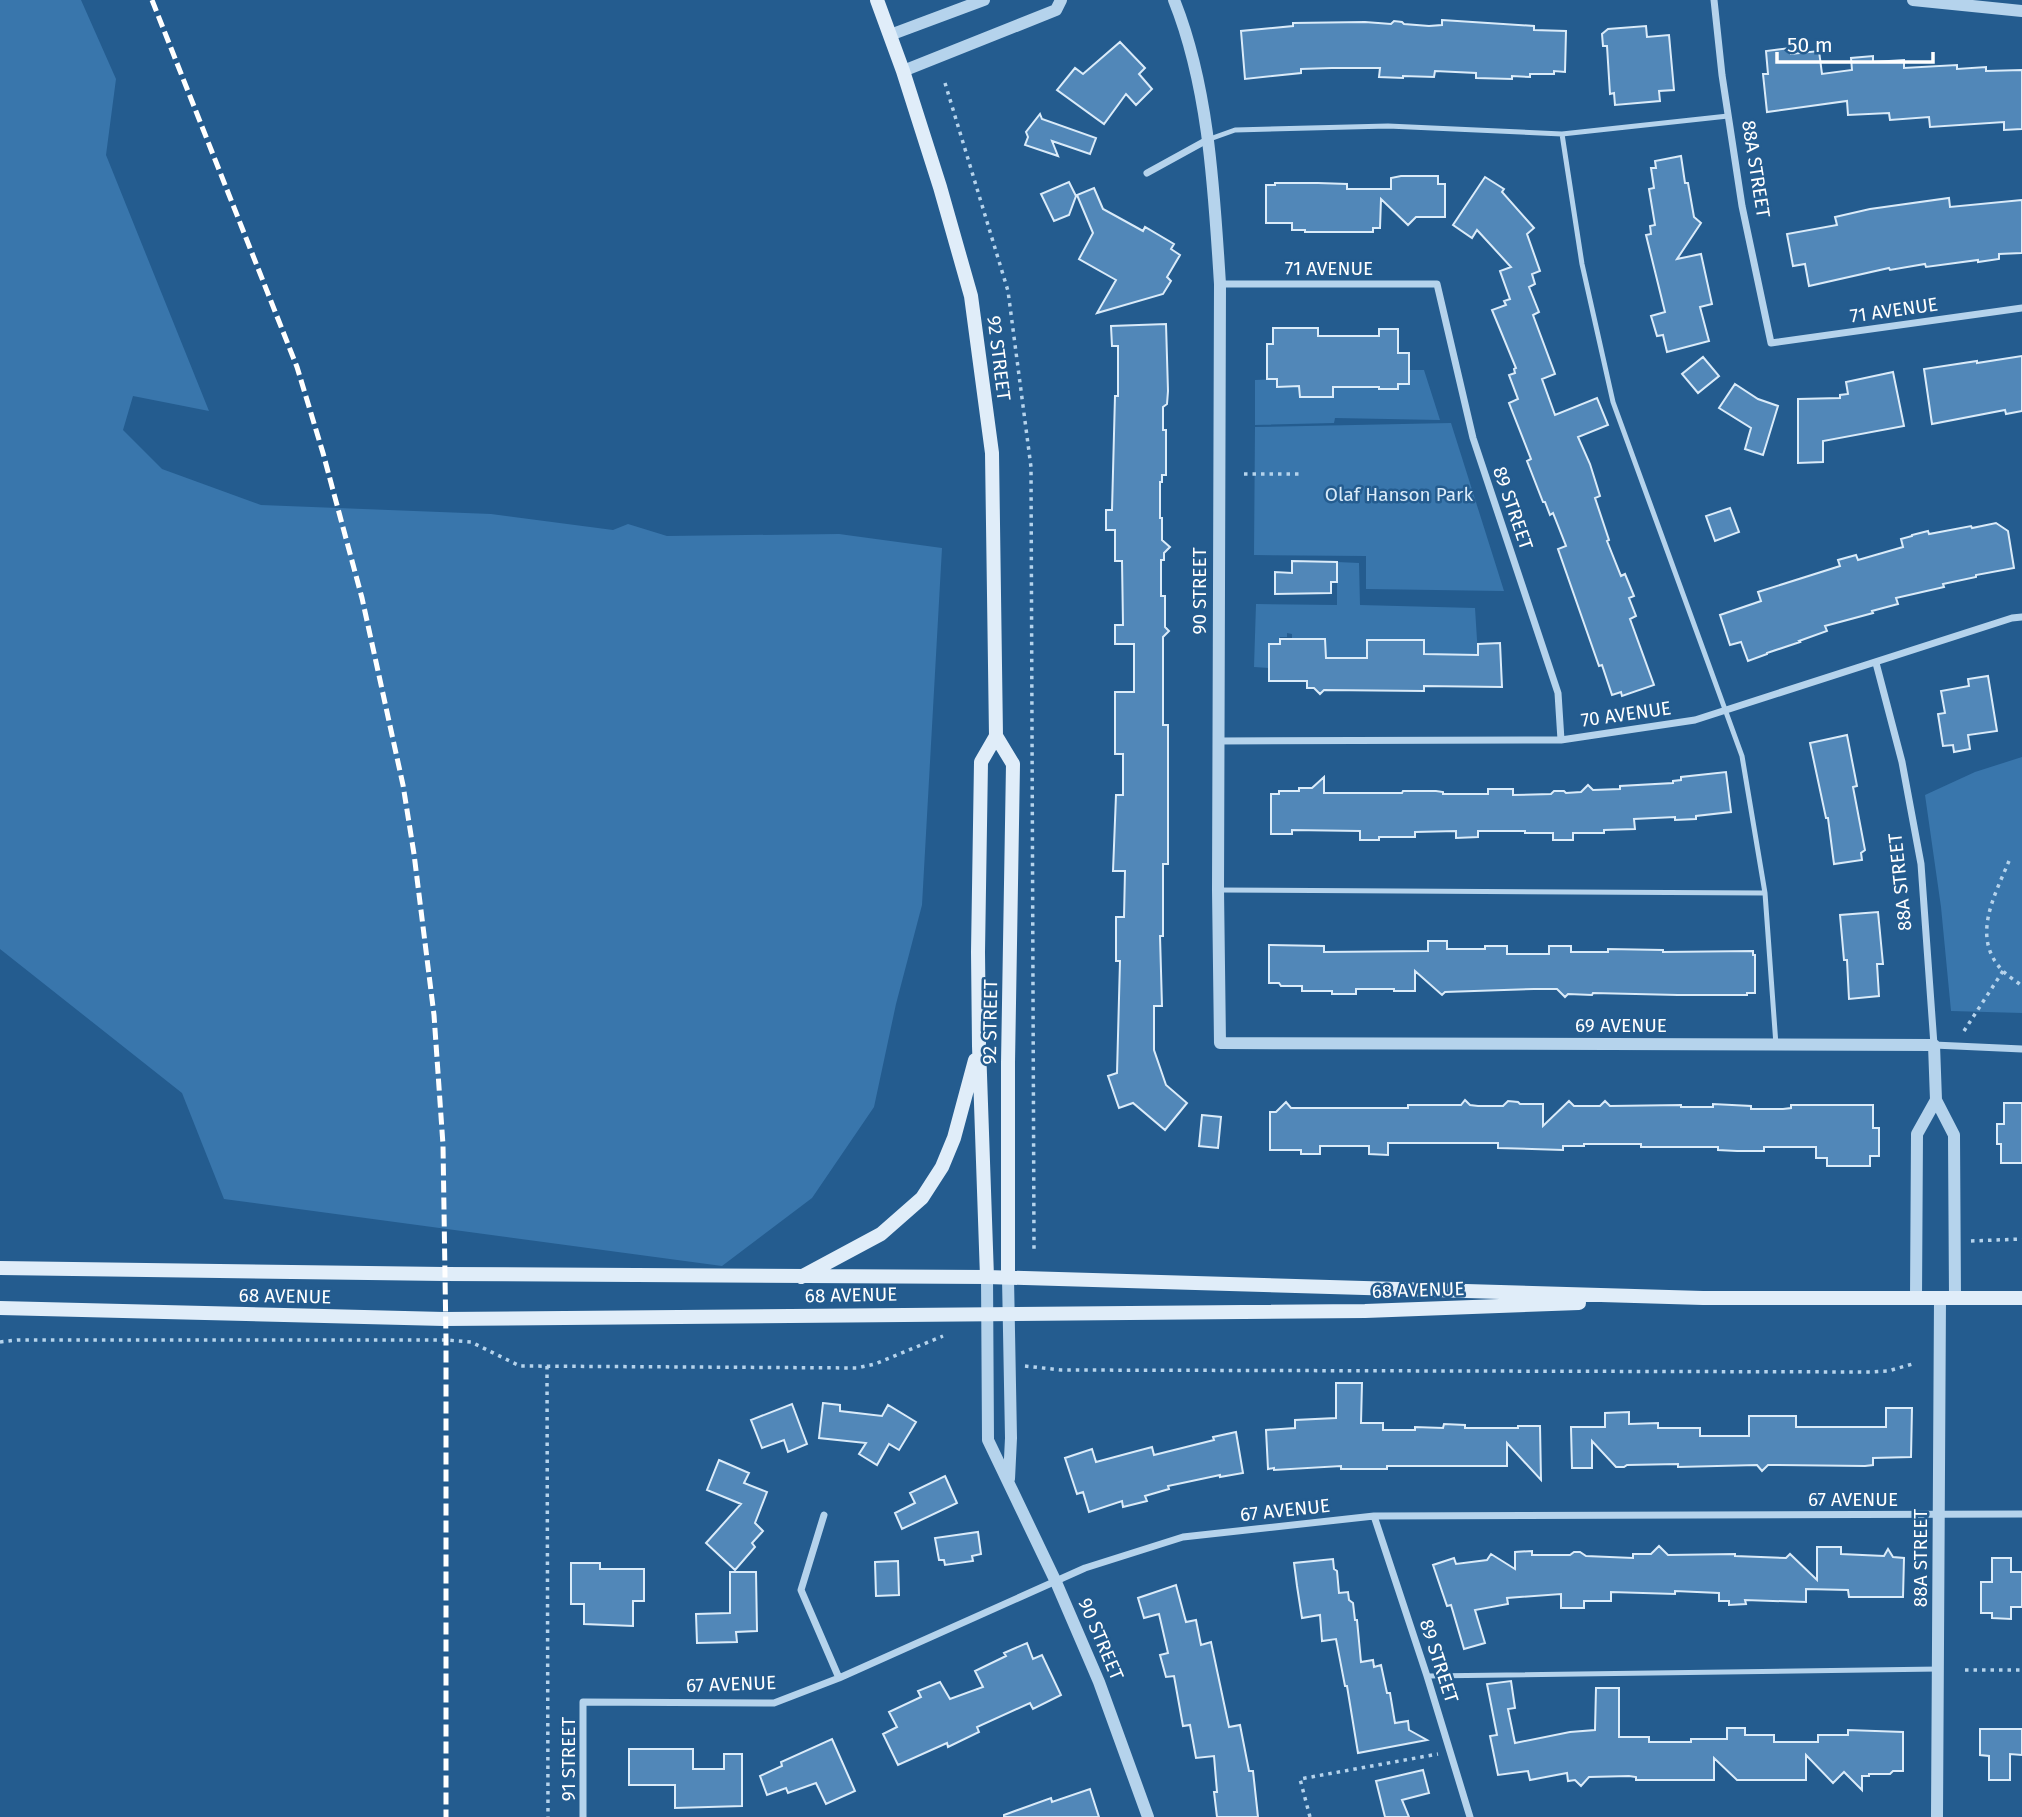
<svg xmlns="http://www.w3.org/2000/svg" width="2022" height="1817" font-family="'Fira Sans',sans-serif">
<style>
.green{fill:#3976ac}
.building{fill:#5187b8;stroke:#daebf9;stroke-width:2}
.lines{fill:none;stroke-linecap:round;stroke-linejoin:round}
.path{stroke:#b5d3ec;stroke-width:3.5;stroke-dasharray:3.5 5;stroke-linecap:butt}
.service{stroke:#b5d3ec;stroke-width:5}
.minor{stroke:#b5d3ec;stroke-width:7}
.tertiary{stroke:#b5d3ec;stroke-width:12}
.secondary{stroke:#e0edf9;stroke-width:14}
.rail{stroke:#fff;stroke-width:5;stroke-dasharray:12 5;stroke-linecap:butt}
.labels{text-anchor:middle;dominant-baseline:central;stroke-width:5;stroke-linejoin:round;paint-order:stroke}
.street-label{font-size:19px;fill:#fff;stroke:#245c8f}
.park-label{font-size:19px;fill:#daebf9;stroke:#245c8f}
</style>
<rect width="100%" height="100%" fill="#245c8f"/>
<path class="green" d="M0,0H81L116,79L106,155L209,411L133,396L123,430L162,469L261,505L491,514L613,530L628,524L667,536L839,534L942,548L922,905L896,1004L874,1107L812,1198L722,1266L224,1199L182,1093L0,949Z
M1409,370H1424L1440,420L1335,418L1334,423L1255,425V380L1277,379L1278,387H1288V379H1299L1300,397H1333V388L1338,387L1397,389L1398,384H1409Z
M1451,423L1504,591L1366,589V556L1254,555L1255,427Z
M1337,562L1359,563L1360,605L1475,608L1478,656L1424,674V640H1400L1392,667V640H1368L1371,658L1326,671L1325,639H1307L1292,670V634L1287,633V637H1280V644L1269,645V668L1254,667L1256,604L1337,605Z
M2022,757V1013L1951,1011L1941,907L1925,795L1975,772Z"/>
<path class="building" d="M1442,20L1534,26V30L1566,31L1565,72L1554,71V74H1530V77L1512,76V79L1476,78V73L1435,71L1434,77L1403,76V78L1379,77L1380,68H1332L1301,69V73L1245,79L1241,31L1293,26V23L1365,22L1391,24L1394,21L1402,22L1404,24L1429,26L1442,25Z
M1646,26L1647,37L1669,35L1674,90L1659,91L1660,101L1615,105L1614,93L1610,94L1607,46H1603L1602,34L1608,29Z
M1120,42L1145,68L1139,74L1152,89L1136,105L1126,94L1104,124L1057,90L1075,68L1083,74Z
M1790,48L1791,54L1819,51L1822,74L1852,70L1851,58L1873,56V62L1904,60V68L1957,65V69L1986,67V71L2022,70V129L2004,130V122L1930,127L1929,117L1890,120L1889,113L1848,115L1847,101L1767,112L1763,74H1768L1766,51Z
M1040,114L1042,119L1096,138L1090,154L1052,141L1058,156L1025,145L1028,137L1026,132Z
M1681,156L1685,183H1688L1694,217L1701,223L1677,259L1701,254L1712,304L1700,307L1709,341L1667,352L1663,335L1657,336L1651,316L1665,312L1646,235L1651,234L1650,226L1655,225L1649,189L1654,188L1651,168H1656L1655,161Z
M1401,176H1438V184H1445V217H1416L1408,225L1381,199L1380,228H1373V232H1305V230H1292V223H1266V185H1275V183H1318L1347,184V189H1391V178Z
M1485,177L1504,189L1502,192L1534,228L1527,234L1540,271L1532,274L1535,284L1529,287L1539,312L1533,315L1555,374L1542,379L1555,415L1597,398L1608,425L1578,437L1590,464L1600,496L1595,498L1609,540L1607,541L1621,576L1625,574L1634,596L1629,598L1636,616L1630,619L1654,685L1622,696L1621,692L1612,695L1602,665L1599,666L1558,549L1566,546L1553,513L1550,515L1545,502H1543L1527,461L1531,459L1509,403L1518,399L1509,375L1515,373L1514,369L1516,368L1492,310L1506,305L1504,301L1510,299L1500,271L1511,267L1477,230L1472,238L1453,225Z
M1069,182L1076,196L1069,215L1054,221L1041,194Z
M1094,188L1103,209L1143,231L1145,227L1174,244L1171,249L1180,255L1167,277L1171,281L1163,294L1097,313L1116,280L1079,259L1093,233L1077,195Z
M1949,198L1950,207L2022,200V253L1999,254V259L1978,262V260L1926,267L1925,264L1890,270L1889,268L1809,286L1805,264L1793,266L1787,234L1837,225L1835,217L1870,209Z
M1166,324L1168,391L1167,404L1163,407V430H1166V475H1162V482H1160V518H1162V540L1170,547L1164,553V560H1161V596H1165V627L1169,631L1163,637V725H1168V864H1163V936H1160L1162,1006H1154V1050L1166,1085L1187,1103L1165,1130L1133,1103L1119,1108L1108,1076L1117,1073L1120,961H1116V917H1124L1125,871H1113L1116,795H1123V754H1115V692H1134V644H1115V625H1123L1122,561H1115V530H1106V510H1112L1115,396H1118V346H1112L1111,326Z
M1273,328H1318V336H1379V329H1398V353H1409V384H1398V389H1379V387H1333V397H1300L1299,386L1277,387V379H1267V344H1273Z
M2022,356V411L2006,414L2005,410L1932,424L1924,369L1977,361V363Z
M1703,357L1719,376L1698,393L1682,374Z
M1893,372L1904,426L1823,441V462L1798,463V399L1840,398V395L1848,394L1846,382Z
M1735,384L1758,399L1778,406L1763,455L1745,449L1751,428L1719,408Z
M1730,508L1739,532L1715,541L1706,516Z
M1996,523L2008,531L2014,568L1976,575V577L1943,584L1944,587L1896,598L1898,604L1872,611L1873,613L1825,626L1827,631L1799,641L1800,642L1767,653V654L1748,661L1741,642L1730,645L1720,615L1761,601L1758,592L1840,566L1838,560L1856,555L1858,560L1903,547L1901,539L1912,536V535L1928,531L1929,534L1971,526L1972,528Z
M1292,561L1337,562V582H1331V593L1275,594V572L1292,573Z
M1280,639H1325L1326,658H1367V640H1424V654L1478,655V644L1500,643L1502,687L1424,686V691L1324,690L1320,694L1314,688H1307V681H1269V644H1280Z
M1988,676L1997,731L1968,735L1970,749L1954,752L1953,745L1943,746L1938,714L1945,713L1941,691L1969,686L1968,679Z
M1847,735L1857,786L1853,787L1865,850L1861,853L1862,860L1834,864L1828,818H1826L1810,743Z
M1726,772L1731,812L1696,816V819L1675,820V817L1634,819L1635,829L1604,830V833H1573V840H1553V833H1525V831H1478V837L1456,838V831L1415,832V837H1379V840H1360V831L1292,830V834H1271V794H1279V791H1299V788H1312L1324,777V793H1402L1403,791H1436L1443,792V794H1488V789H1513V795L1551,794L1554,791H1564L1566,793L1581,792L1588,785L1593,790L1620,789V786L1673,783V781L1681,780V777Z
M1878,912L1883,964H1877L1879,996L1849,999L1847,960H1844L1840,915Z
M1428,941H1447V949H1485V946H1507V954H1549V946H1571V952H1608V949L1663,950V952L1753,951V955H1755V993H1747V995H1678L1593,993L1592,995L1568,994L1565,997L1557,989H1534L1445,992L1442,995L1415,971V991H1394V989H1356V994H1332V991H1302V986H1281L1279,983H1269V945L1324,946V952L1428,951Z
M1465,1100L1470,1105L1478,1106H1503L1508,1101L1518,1102L1520,1104H1543V1126L1569,1101L1574,1106H1600L1605,1101L1610,1106L1681,1105V1107H1713V1104L1751,1106V1109H1783L1791,1108V1105H1873V1128H1879V1156H1870V1166H1827V1158H1816V1147H1764V1151H1737L1718,1150V1147H1641V1144H1584V1146H1563V1150L1498,1148V1143H1388V1155L1369,1154V1146H1320V1154H1301V1150H1270V1112H1276L1286,1102L1291,1108H1408V1105H1461Z
M2004,1103H2022V1163H2001V1144H1997V1124H2004Z
M1202,1115L1221,1117L1218,1148L1199,1146Z
M1336,1383H1362L1361,1423H1383V1430H1415V1427L1443,1428L1444,1424L1465,1425V1428H1518V1426H1540L1541,1480L1507,1443V1466H1387V1469H1341V1466L1274,1470V1468L1268,1469L1266,1430L1295,1428V1420L1336,1418Z
M823,1403L840,1405V1411L882,1416L888,1405L916,1422L899,1450L889,1444L877,1465L859,1454L866,1443L819,1438Z
M792,1404L807,1444L788,1452L784,1440L762,1448L751,1420Z
M1886,1408H1912L1911,1457L1873,1458V1465L1865,1466L1768,1465L1762,1471L1757,1465L1678,1467V1464L1627,1465L1624,1467H1616L1592,1441V1468H1572L1571,1427H1605V1413L1629,1412V1424L1658,1423V1428H1700V1436H1749V1416H1796V1427H1886Z
M1236,1432L1243,1473L1220,1477V1475L1168,1486L1169,1489L1145,1496L1147,1501L1123,1507L1122,1501L1089,1512L1083,1492L1077,1494L1065,1458L1092,1449L1096,1462L1152,1447L1154,1455L1214,1440L1213,1437Z
M719,1460L749,1473L744,1483L767,1492L755,1523L763,1531L752,1543L755,1547L735,1570L706,1543L741,1504L707,1490Z
M945,1476L957,1503L902,1529L895,1513L915,1503L910,1493Z
M978,1532L981,1554L972,1556L973,1561L945,1565L944,1560H939L935,1538Z
M1659,1546L1668,1555L1735,1554V1556L1786,1558L1790,1554L1817,1580V1547H1841V1554L1884,1556L1888,1549L1893,1557L1904,1558L1903,1597H1849L1848,1590L1806,1589V1602L1745,1600L1746,1604L1729,1605V1601H1719V1593L1675,1591V1594L1611,1592V1601H1584V1608H1561V1594L1507,1598L1508,1604L1475,1610L1485,1643L1464,1649L1451,1605L1447,1606L1433,1565L1454,1558L1456,1564L1487,1560L1491,1554L1515,1569V1552L1532,1551V1555H1570L1574,1552H1580L1586,1556L1633,1558V1554H1651Z
M1992,1558H2011V1572H2022V1607H2011V1619L1992,1618V1613H1981V1582H1992Z
M1333,1559L1334,1569L1337,1571L1339,1593L1348,1592L1349,1600L1353,1603L1355,1620H1357L1361,1662L1373,1660L1374,1667L1381,1665L1387,1693H1390L1395,1723L1408,1721L1409,1730L1427,1740L1358,1753L1347,1686H1345L1336,1639L1322,1641L1320,1615L1302,1618L1297,1586L1294,1563Z
M898,1561L899,1595L876,1596L875,1562Z
M571,1563H600V1569H644V1601H633V1626L584,1624V1604H571Z
M730,1572H756L757,1631L736,1632L737,1642L697,1643L696,1614L730,1613Z
M1176,1585L1186,1622L1196,1620L1201,1645L1211,1642L1229,1727L1240,1725L1249,1771H1253L1258,1817H1217L1214,1792H1217L1214,1756L1196,1758L1190,1725L1183,1726L1174,1676L1166,1677L1160,1655L1168,1653L1159,1614L1144,1618L1138,1598Z
M1027,1643L1033,1659L1042,1655L1061,1695L1033,1709L1030,1703L977,1727L979,1732L948,1747L947,1743L898,1765L883,1734L897,1727L889,1712L921,1697L918,1691L940,1682L950,1699L983,1687L975,1671L1006,1656L1004,1653Z
M1511,1681L1515,1708L1508,1709L1515,1743L1570,1732L1595,1730L1596,1688H1619V1737H1649V1742H1691V1739H1727V1728H1745V1735H1774V1742H1818V1735H1848V1730L1903,1732V1771H1893L1890,1774H1869V1776H1862V1790L1844,1772L1833,1783L1806,1755V1780H1737L1714,1758V1780H1636V1777L1629,1776L1589,1777L1581,1786L1575,1780L1568,1781L1567,1773L1530,1780L1528,1771L1498,1775L1490,1736L1497,1735L1487,1684Z
M1980,1729H2022V1755L2010,1754V1780H1989V1756L1980,1755Z
M832,1739L855,1791L826,1804L816,1783L788,1793L786,1788L767,1795L760,1776L782,1766L781,1762Z
M629,1749H693V1769H724V1754H742V1806L675,1808V1785H629Z
M1423,1770L1429,1793L1402,1800L1409,1817H1385L1376,1781Z
M1090,1789L1099,1817H1004V1815L1051,1798L1052,1802Z"/>
<g class="lines">
<path class="path" d="M945,83L1008,291L1031,467L1034,1249
M1244,474H1300
M2009,861C1994,897 1970,939 2004,972C2009,977 2016,981 2022,986
M1964,1031L2003,971
M1971,1241L2022,1239
M0,1342L17,1340H446L471,1342L520,1366L857,1368L875,1364L943,1336
M547,1366L548,1817
M1025,1366L1061,1370L1871,1372L1888,1371L1916,1363
M1965,1670H2022
M1310,1817L1300,1779L1438,1754"/>
<path class="service" d="M1728,116L1562,134L1582,264L1613,402L1742,756L1765,893L1776,1045
M1207,140L1235,130L1388,126L1562,134
M1218,890L1765,893
M1427,1676L1939,1669"/>
<path class="minor" d="M1714,0L1722,75L1742,206L1771,343L2022,308
M1147,173L1207,140
M1220,284H1437L1473,438L1558,693L1561,740
M1876,663L1902,762L1921,864L1934,1045L2022,1049
M1219,741L1561,740L1695,720L2012,618L2022,617
M824,1515L801,1590L839,1678
M1374,1516L1427,1676L1470,1817
M583,1817V1702L774,1703L839,1678L1085,1568L1183,1537L1374,1516L2022,1514"/>
<path class="tertiary" d="M1174,0C1209,87 1214,191 1220,284L1218,890L1220,1043L1934,1045L1936,1100L1954,1135L1955,1298
M1913,0L2022,11
M890,35L984,0
M903,71L1056,10L1061,0
M987,1277L988,1440L1056,1582L1099,1682L1148,1817
M1008,1278L1011,1438L1009,1479
M1916,1298L1917,1134L1936,1100
M1937,1817L1940,1298"/>
<path class="secondary" d="M877,0L903,71L940,187L971,296L992,453L996,736L1013,764L1008,1063V1278
M0,1268L444,1274L987,1277L1703,1298H2022
M801,1277L881,1234L922,1198L942,1167L954,1138L975,1060
M987,1277L979,1046L978,952L981,762L996,736
M0,1308L444,1319L1365,1311L1579,1303"/>
<path class="rail" d="M152,0L297,367L323,453L362,598L403,785L414,854L434,1015L443,1145L446,1340V1817"/>
</g>
<g class="labels">
<g class="street-label">
<text transform="translate(1756 169) rotate(81)">88A STREET</text>
<text x="1329" y="268">71 AVENUE</text>
<text transform="translate(1894 310) rotate(-8)">71 AVENUE</text>
<text transform="translate(999 358) rotate(83)">92 STREET</text>
<text transform="translate(1513 508) rotate(71)">89 STREET</text>
<text transform="translate(1199 591) rotate(-90)">90 STREET</text>
<text transform="translate(1626 714) rotate(-8)">70 AVENUE</text>
<text transform="translate(1900 882) rotate(-96)">88A STREET</text>
<text transform="translate(990 1022) rotate(-89)">92 STREET</text>
<text x="1621" y="1025">69 AVENUE</text>
<text transform="translate(1418 1290) rotate(-2)">68 AVENUE</text>
<text transform="translate(851 1295) rotate(-1)">68 AVENUE</text>
<text transform="translate(285 1296) rotate(1)">68 AVENUE</text>
<text x="1853" y="1499">67 AVENUE</text>
<text transform="translate(1285 1510) rotate(-6)">67 AVENUE</text>
<text transform="translate(1920 1558) rotate(-90)">88A STREET</text>
<text transform="translate(1101 1639) rotate(67)">90 STREET</text>
<text transform="translate(1439 1661) rotate(72)">89 STREET</text>
<text transform="translate(731 1684) rotate(-2)">67 AVENUE</text>
<text transform="translate(568 1759) rotate(-90)">91 STREET</text>
</g>
<g class="park-label">
<text x="1399" y="494">Olaf Hanson Park</text>
</g>
</g>
<path d="M1777 52v10h156v-10" fill="none" stroke="#ffffff" stroke-width="3.5"/>
<text x="1787" y="52" font-size="21" fill="#ffffff" stroke="#245c8f" stroke-width="5" paint-order="stroke">50 m</text>
</svg>
